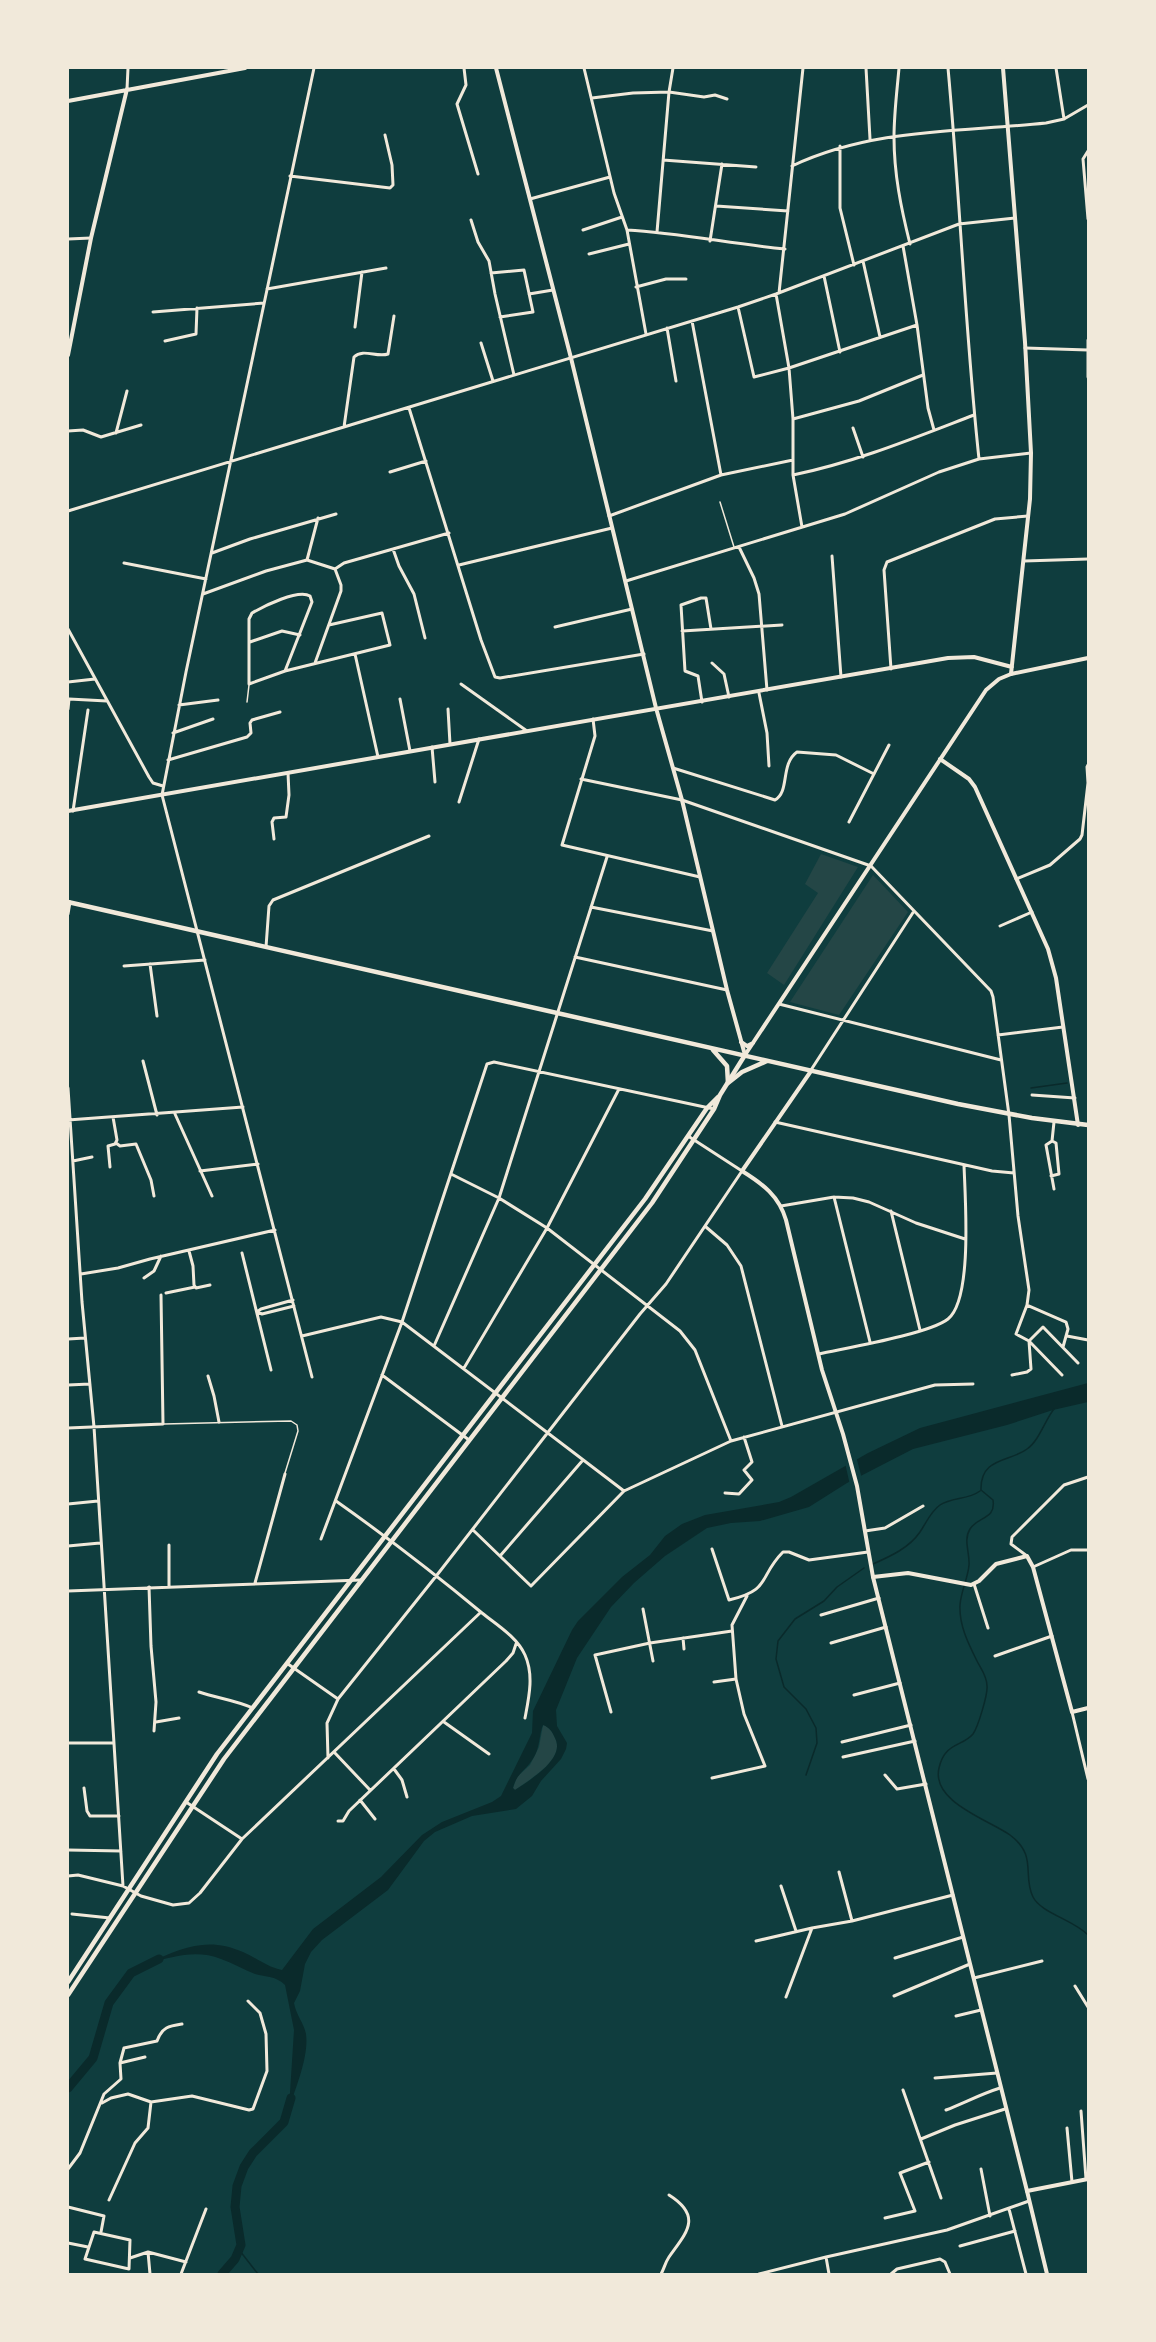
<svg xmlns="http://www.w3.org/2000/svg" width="1156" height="2342" font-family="'Noto Sans',sans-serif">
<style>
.green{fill:#244646}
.water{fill:#0a2a2b;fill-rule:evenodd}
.pier{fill:#0f3d3e}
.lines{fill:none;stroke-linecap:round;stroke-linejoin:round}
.stream{stroke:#0a2a2b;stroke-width:1.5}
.river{stroke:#0a2a2b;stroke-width:9}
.service{stroke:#f1e9da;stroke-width:1.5}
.minor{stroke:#f1e9da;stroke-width:3}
.tertiary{stroke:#f1e9da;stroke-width:4}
.secondary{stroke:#f1e9da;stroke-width:4}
.primary{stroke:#f1e9da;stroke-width:4.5}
.trunk{stroke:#f1e9da;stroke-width:4.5}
</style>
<rect width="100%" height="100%" fill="#0f3d3e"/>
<path class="green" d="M821,854L858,867L784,985L767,973L818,893L805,884Z
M873,875L908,912L839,1015L790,1002Z
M543,1725C549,1727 552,1731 555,1738C566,1759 530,1779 515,1790L513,1788L517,1777L530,1765L539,1747Z"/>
<path class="water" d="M1088,1383V1402L1053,1410L1007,1425L913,1449L847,1483L809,1507L760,1521L731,1523L707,1528L665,1556L634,1583L611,1607L577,1658L556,1710L557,1726L567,1743L566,1749L561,1759L541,1781L532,1796L516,1809L472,1816L435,1832L424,1841L388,1890L322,1940L311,1952L305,1964L300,1991L294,2003C296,2015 304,2023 306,2034C309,2056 296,2087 289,2108L294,2030L285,1985C276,1976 266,1977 255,1974C244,1970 233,1963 221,1959C196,1949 173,1957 148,1963C182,1948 207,1936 243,1952C257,1958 267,1967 282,1970L313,1929L381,1877L422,1835L442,1822L492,1802L501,1796L527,1743L532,1733L533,1711L572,1630L578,1621L622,1577L650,1555L665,1536L682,1524L705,1515L779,1502L791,1497L868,1453L920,1428ZM543,1725C549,1727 552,1731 555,1738C566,1759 530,1780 515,1790L513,1788C517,1772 527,1770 534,1757C540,1747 539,1735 543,1725Z"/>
<path class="pier" d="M856,1456L862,1479L850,1485L845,1463Z"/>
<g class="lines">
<path class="stream" d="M1031,1088L1067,1083
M1054,1409C1045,1420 1039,1441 1027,1449C1010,1462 980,1457 981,1490L993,1500C996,1520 978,1516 970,1529C963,1540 970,1553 969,1565C968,1578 961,1591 960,1605C959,1625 968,1643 977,1661C981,1669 987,1676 987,1686C988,1694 978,1727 973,1734C962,1747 945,1742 939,1768C931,1802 989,1820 1010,1835C1038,1856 1022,1875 1033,1897C1041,1913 1074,1920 1088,1935
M873,1564C891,1556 909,1548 920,1532C926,1523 931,1511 940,1505C952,1497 968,1500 980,1491
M806,1775L817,1743L816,1728L806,1709L784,1687L776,1659L778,1641L795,1619L824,1601L837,1587L864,1568
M240,2251L258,2274"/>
<path class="river" d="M68,2088L93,2058L109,2003L131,1973L159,1959
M222,2274L235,2259L241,2245L235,2207L237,2186L244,2167L253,2153L284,2122L291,2098"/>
<path class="service" d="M720,502L734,547
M247,702L249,685
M164,1424L291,1421L297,1425L298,1431L285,1473"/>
<path class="minor" d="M464,68L466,85L457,104L478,174
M584,68L614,193L627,230L646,334
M866,68L870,139
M899,68C897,91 894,114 894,137C894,174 901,208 910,244
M948,68C960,198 965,329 979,459
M1056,68L1064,119
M127,89L128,68
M592,98L633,93L669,92L704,97L715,95L727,99
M840,146V208L854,265
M1088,151L1083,159L1088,219
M663,160L756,167
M792,166C872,128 960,132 1046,123L1064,119L1088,105
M290,176L390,188L393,185L392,165L385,135
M530,199L610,177
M716,206L788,211
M471,220L478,242L489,261L495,294L514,375
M583,230L622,217
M627,230C680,233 732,244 785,249
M657,232L669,92L673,68
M68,239L91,238
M710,241L722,164
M903,246L917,325L928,408L934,430
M589,254L629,244
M863,261L880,337
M491,273L524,270L533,312L500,317
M824,276L840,352
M636,287L666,279H686
M267,289L386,268
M779,293L803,68
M529,294L553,290
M776,294L789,368L793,419V475L802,527
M738,307L754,377L789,368L917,325
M153,312L264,303
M692,321L721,475
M355,327L362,272
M667,328L676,381
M1088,340V377
M165,341L196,334L197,308
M481,343L493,381
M1025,348L1088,350
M409,408L481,640L495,677L500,678L644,654
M793,419L859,401L923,375
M344,427L354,357C363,348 377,358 388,354L394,316
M853,428L863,457
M68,431L83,430L101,437L141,425
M116,433L127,391
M390,472L426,461
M793,475C856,462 914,438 974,415
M68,511L738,307L776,294L959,224L1015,218
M609,516L721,475L793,460
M739,547L754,578L759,594L767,690
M393,549L399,566L414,594L425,638
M212,553L250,539L336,514
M832,556L841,677
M307,560L318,518
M1024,561L1088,559
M124,563L206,579
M459,565L612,528
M335,569L344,563L449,533
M626,581L845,514L939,472L979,459L1031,453
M203,594L266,571L307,560L335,569
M555,627L632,609
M68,629L149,777L153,783L163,786
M682,631L782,625
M250,642L282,631L300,635
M355,654L378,757
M315,663L341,591V585L335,569
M712,663L724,674L729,697
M891,669L884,570L887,562L995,519L1028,516
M285,671L312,602L310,596C298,589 264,606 252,613L249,619V684L285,671L390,645L382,613L329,625
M68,682L95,679
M461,684L527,731
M759,693L767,733L769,766
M400,699L410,751
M702,702L698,676L685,671L681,605L701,598H706L711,629
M179,705L218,700
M68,709L69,699L107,701
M448,709L450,744
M593,719L595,736L562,845L700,877
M173,733L213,719
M432,747L435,782
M168,760L247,737L251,733L250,723L252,720L280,712
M673,768L775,800C790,792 780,764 797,752L836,755L874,774
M581,779L682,800L871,866L991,991L993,997L1009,1115L1018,1216L1029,1290L1027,1305L1016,1334L1029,1341L1062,1375
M459,802L479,739
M73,811L88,710
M849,822L889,745
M274,839L272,822L274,818L286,817L289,795L288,773
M1016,879L1050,865L1080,839L1082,835L1088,783L1087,767L1088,765
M591,907L713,931
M68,914L70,902
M1000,926L1032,912
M266,947L269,906L273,900L429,836
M575,957L727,990
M150,964L157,1016
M124,966L205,960
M779,1004L1001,1060
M998,1035L1063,1027
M143,1061L157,1115
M811,1070L914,911
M68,1088L82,1302L94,1427L123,1886
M1032,1095L1075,1098
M175,1114L212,1196
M68,1120L243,1107
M775,1122L992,1171L1014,1173
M116,1143L120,1146L136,1144L151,1180L154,1196
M73,1161L92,1157
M110,1167L108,1146L115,1144L117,1140L113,1117
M200,1171L258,1164
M451,1174L499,1198L547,1228L680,1331L695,1350L731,1441
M1051,1176L1059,1174L1056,1143L1052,1141
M1054,1189L1046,1145L1052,1141L1054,1122
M834,1197L870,1342
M781,1206L834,1197L853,1198L869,1202L916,1223L965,1239
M891,1211L920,1330
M706,1227L727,1245L741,1266L782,1426
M189,1251L193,1266L194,1285L196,1288L210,1285
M242,1253L271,1370
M81,1274L118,1268L150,1259L275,1230
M144,1278L154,1271L161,1256
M166,1293L195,1287
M293,1300L261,1309L257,1312L262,1314L294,1306
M1027,1305L1066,1322L1068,1329L1063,1347
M302,1336L381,1317L402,1322L624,1491
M1067,1336L1088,1340
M68,1339L85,1338
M434,1346L499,1198L607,857
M819,1354C846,1348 929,1334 948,1319C973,1299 965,1197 964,1165
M464,1368L547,1228L619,1089
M382,1375L469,1440
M1012,1375L1027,1372L1031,1369L1029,1341L1043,1327L1078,1363
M208,1376L214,1396L219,1422
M312,1377L162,795L186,672L314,68
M68,1385L90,1384
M68,1428L163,1424L161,1295
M725,1493L739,1494L752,1480L744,1470L752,1462L744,1437
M336,1501C387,1537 435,1574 482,1613C497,1625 517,1637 525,1655C534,1675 529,1697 525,1718
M68,1504L98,1501
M473,1530L531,1586L624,1491L731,1441L935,1385L973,1384
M865,1531L885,1528L923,1506
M321,1539L402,1322L487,1064L494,1062L714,1109
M68,1546L100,1543
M712,1549L729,1600C772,1590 758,1577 783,1552H789L809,1560L868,1552
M500,1556L583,1460
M1027,1556L1011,1544L1012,1537L1064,1485L1088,1477
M1033,1567L1071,1550H1088
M255,1583L285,1474
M974,1584L988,1628
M149,1587L151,1646L156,1702L154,1731
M169,1587V1545
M68,1591L361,1580
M643,1609L653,1661
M821,1615L879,1598
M683,1638L684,1649
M831,1643L886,1627
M995,1656L1052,1636
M288,1664L338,1699
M714,1682L736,1679
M199,1692C217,1698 235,1700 253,1708
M854,1695L900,1683
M611,1712L595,1655L650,1643L732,1631
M1072,1712L1088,1779
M156,1722L179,1718
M444,1722L489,1754
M842,1742L911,1725
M68,1743H114
M334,1752L370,1790
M843,1757L915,1741
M328,1758L327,1723L338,1699L437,1575L640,1314L666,1284L742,1171L688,1136
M394,1769L402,1780L407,1797
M885,1775L897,1789L926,1784
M712,1778L765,1766L744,1714L736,1679L732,1625L747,1596
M84,1788L87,1811L90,1816H119
M360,1800L375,1819
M186,1802L242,1839
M338,1821H343L349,1811L506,1661L513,1653L516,1644
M68,1850L121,1851
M839,1872L852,1921
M68,1876L78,1875L123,1886L141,1896L173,1905L189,1903L200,1893L242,1839L481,1612
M781,1886L796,1931
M72,1914L110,1918
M756,1941L812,1928
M895,1958L963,1937
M974,1978L1042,1961
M1075,1986L1088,2007
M894,1996L970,1964
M786,1997L812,1928L852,1921L953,1895
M956,2016L981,2010
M120,2063L124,2048L157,2041C162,2027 169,2026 182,2024
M935,2078L997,2073
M903,2090L941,2198
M102,2103L111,2098L128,2094L151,2102L192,2096L249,2110L253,2109L267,2071L266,2034L260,2013L248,2001
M946,2110C964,2103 981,2094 1000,2088
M1081,2111L1086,2179
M1067,2128L1072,2182
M921,2139L955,2125L1005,2109
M68,2169L80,2153L104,2094L121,2079L120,2063L145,2057
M981,2169L990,2216
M109,2200L135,2143L148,2128L151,2102
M68,2207L104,2216L101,2232
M1009,2209L1026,2274
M885,2218L915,2211L900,2173L929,2162
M94,2232L130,2240L129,2269L85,2259Z
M68,2243L88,2247
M960,2246L1015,2231
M148,2252L150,2274
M826,2257L829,2274
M130,2258L148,2252L186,2262
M181,2274L206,2209
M661,2274C664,2269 665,2263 669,2257C685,2234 704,2217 669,2195
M759,2274L826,2257L947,2230L1029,2201
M891,2274L897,2269L940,2259L945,2262L950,2274"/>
<path class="tertiary" d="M496,68L571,358L656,708L682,800L727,990L745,1055
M1003,68L1025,342L1031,453L1030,499L1011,674
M68,101L245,68
M68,355L91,238L127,89
M940,759L969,779L975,787L1048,949L1056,978L1078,1125
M68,811L948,658L974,657L1012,667
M873,1577L908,1573L971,1585L979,1581L996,1564L1027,1556L1033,1567L1072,1712L1088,1708
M1027,2191L1047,2274"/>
<path class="secondary" d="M741,1042L747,1046L753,1043
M745,1055L986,690L999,679L1011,674L1088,658
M811,1071L742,1171C763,1184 779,1196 786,1220L822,1370L843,1434L857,1486L873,1577L1027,2191L1088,2179"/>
<path class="primary" d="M68,1982L217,1754L645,1199L707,1108L718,1097
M68,1995L224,1759L652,1203L714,1109L720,1095L745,1055"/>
<path class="trunk" d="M68,902L958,1104L1032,1118L1088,1125
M713,1050L727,1066L728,1083
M728,1083L742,1072L767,1061"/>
</g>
<rect width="1156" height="2342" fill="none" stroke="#f1e9da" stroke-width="138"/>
</svg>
